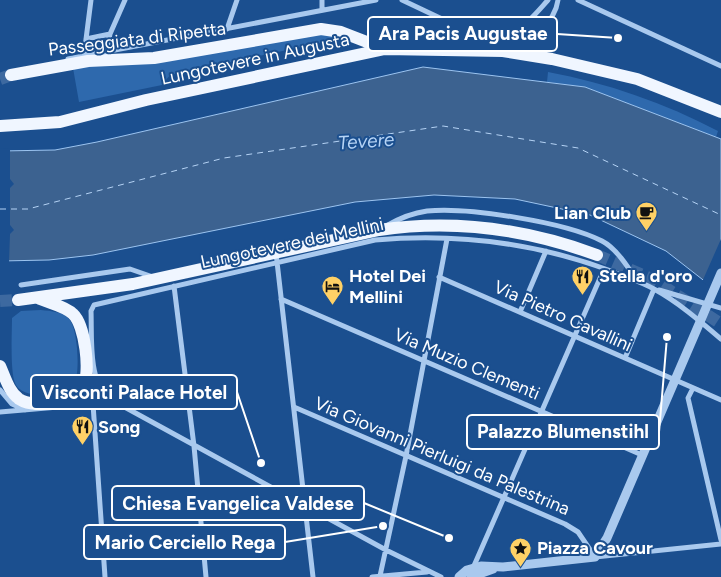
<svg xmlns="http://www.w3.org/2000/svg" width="721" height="577" font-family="Figtree,sans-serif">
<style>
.green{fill:#2e69ad}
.water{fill:#3c6290;stroke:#9cc4f0}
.pier{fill:#1b4f8f}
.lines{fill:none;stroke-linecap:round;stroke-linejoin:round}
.ferry{stroke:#b5d3f5;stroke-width:1;stroke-dasharray:6 5;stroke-linecap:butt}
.primary-tunnel{stroke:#3d69a0;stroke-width:12;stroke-dasharray:12 6;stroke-linecap:butt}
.minor{stroke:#a9c9ee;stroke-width:5}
.tertiary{stroke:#a9c9ee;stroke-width:9}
.primary{stroke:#f0f6ff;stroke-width:12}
.labels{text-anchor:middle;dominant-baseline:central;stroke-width:4;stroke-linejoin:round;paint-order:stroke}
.street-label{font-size:18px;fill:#fff;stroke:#1b4f8f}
.poi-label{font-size:18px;font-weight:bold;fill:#fff;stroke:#1b4f8f;text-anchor:start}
.water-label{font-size:19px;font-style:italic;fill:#b5d3f5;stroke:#1b4f8f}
.leader{fill:none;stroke:#fff;stroke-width:2}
.callout-dot{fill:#fff;stroke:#1b4f8f;stroke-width:2}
.callout{fill:#1b4f8f;stroke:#fff;stroke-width:2}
.callout-label{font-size:19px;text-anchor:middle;font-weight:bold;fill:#fff}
</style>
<rect width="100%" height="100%" fill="#1b4f8f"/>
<path class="green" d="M335,33L339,39L170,75L162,85L79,102L73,68Z
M548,72C607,83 665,103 718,131L716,137L585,87L547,82Z
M41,310C51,311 63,312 69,319C78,328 81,377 73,386C63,397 21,400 15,383C10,370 12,334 12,318L21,311Z"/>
<path class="water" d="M423,67L585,87L721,139V289L707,283L666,251L590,215L515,199L434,195L355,202L93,255L49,260L0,261V151L55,150L97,142Z"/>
<path class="pier" d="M10,148V179L14,184L10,188V225L14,230L10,234L9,263H0V149Z
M721,239V292L702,282Z"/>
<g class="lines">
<path class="ferry" d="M0,209H28L224,158L443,126L578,148L721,215"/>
<path class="primary-tunnel" d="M0,79L11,75
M597,255L654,280L721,324
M0,301L18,300"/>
<path class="minor" d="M322,0V10
M402,0L478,36C509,48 530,20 548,0
M578,0L721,66
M227,29L237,0
M86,39L110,34
M510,49C530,42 555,23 558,0
M106,53L110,34L125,0
M84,55L91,0
M68,59L376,0
M388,225C400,218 413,213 427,211C468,207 565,222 602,241C616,248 628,267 637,281
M276,253L313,577
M439,277L721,400
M21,285L130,269L153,277
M174,286L194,446L206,577
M659,290L721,308
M281,299L642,455
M520,312L546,251
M625,358L654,289
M693,388L688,398L721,540
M0,390L12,404L25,410
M108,398C88,380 92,336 91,311L94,305L375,240C455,233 536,243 611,271C625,277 640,281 654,289C678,302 700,321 721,339
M93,404L105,577
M294,407L565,524L578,532L595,557L721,544
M0,412L93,404L102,402L108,398L386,550L441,577
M473,568L604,269
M380,576L406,456L447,239
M372,577L427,572"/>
<path class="tertiary" d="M459,577L467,570L481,566L503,567L595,557L607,538L721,273
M471,577L493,569"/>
<path class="primary" d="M11,75L88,61L154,58L321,29L341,32L385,49
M0,126L60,122L146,100L385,49L503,51L552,59L637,79L721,112
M18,300L133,284L379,230C453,219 527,229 597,255
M0,366C5,377 9,392 19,399C34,409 73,402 83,387C91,373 85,325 73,314C65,306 49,303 38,298"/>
</g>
<defs>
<symbol id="cafe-pin" viewBox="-11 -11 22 30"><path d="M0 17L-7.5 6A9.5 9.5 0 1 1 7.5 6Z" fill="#ffd166" stroke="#1b4f8f"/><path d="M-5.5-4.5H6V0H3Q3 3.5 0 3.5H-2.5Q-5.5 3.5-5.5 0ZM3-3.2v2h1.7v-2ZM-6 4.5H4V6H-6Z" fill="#111"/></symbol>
<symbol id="restaurant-pin" viewBox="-11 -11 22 30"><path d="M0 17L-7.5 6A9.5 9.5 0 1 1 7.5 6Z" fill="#ffd166" stroke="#1b4f8f"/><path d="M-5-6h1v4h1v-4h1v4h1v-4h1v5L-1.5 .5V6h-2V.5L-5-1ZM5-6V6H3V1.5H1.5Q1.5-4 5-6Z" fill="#111"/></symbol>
<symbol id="hotel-pin" viewBox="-11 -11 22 30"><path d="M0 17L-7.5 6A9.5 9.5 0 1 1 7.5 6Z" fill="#ffd166" stroke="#1b4f8f"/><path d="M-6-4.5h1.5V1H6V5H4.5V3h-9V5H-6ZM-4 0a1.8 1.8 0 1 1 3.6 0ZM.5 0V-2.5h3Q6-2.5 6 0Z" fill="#111"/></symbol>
<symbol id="sight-pin" viewBox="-11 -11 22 30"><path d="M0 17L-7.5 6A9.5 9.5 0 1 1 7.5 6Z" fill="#ffd166" stroke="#1b4f8f"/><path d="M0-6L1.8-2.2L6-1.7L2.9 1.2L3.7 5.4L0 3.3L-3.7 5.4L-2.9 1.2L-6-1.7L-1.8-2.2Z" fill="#111"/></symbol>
</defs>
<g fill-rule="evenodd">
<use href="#cafe-pin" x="634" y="200" width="25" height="34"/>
<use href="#restaurant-pin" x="570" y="264" width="25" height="34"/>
<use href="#hotel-pin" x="320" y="274" width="25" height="34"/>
<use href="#restaurant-pin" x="70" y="414" width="25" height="34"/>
<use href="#sight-pin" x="508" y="536" width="25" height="34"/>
</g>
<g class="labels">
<g class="street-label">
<text transform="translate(137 39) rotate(-7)">Passeggiata di Ripetta</text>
<text transform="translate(255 59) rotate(-12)">Lungotevere in Augusta</text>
<text transform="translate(292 243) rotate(-12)">Lungotevere dei Mellini</text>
<text transform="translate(563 316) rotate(24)">Via Pietro Cavallini</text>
<text transform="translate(467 364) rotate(23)">Via Muzio Clementi</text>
<text transform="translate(442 456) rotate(23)">Via Giovanni Pierluigi da Palestrina</text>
</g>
<g class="poi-label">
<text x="631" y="213" text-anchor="end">Lian Club</text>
<text x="349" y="276">Hotel Dei<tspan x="349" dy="21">Mellini</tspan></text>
<text x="599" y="276">Stella d'oro</text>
<text x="98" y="427">Song</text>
<text x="537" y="548">Piazza Cavour</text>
</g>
<g class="water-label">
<text transform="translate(366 141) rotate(-4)">Tevere</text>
</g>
</g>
<path class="leader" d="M618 38L557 34M261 463L237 392M667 337L659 432M449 538L364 503M383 526L285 542"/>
<g class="callout-dot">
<circle cx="618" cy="38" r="5"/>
<circle cx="261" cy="463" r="5"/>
<circle cx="667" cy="337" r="5"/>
<circle cx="449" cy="538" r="5"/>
<circle cx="383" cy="526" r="5"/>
</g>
<g class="callout">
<rect x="368" y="17" width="189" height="34" rx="5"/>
<rect x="31" y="375" width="206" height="34" rx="5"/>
<rect x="467" y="415" width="192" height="34" rx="5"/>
<rect x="112" y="486" width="252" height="34" rx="5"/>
<rect x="84" y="525" width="201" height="34" rx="5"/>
</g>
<g class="callout-label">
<text x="463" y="40">Ara Pacis Augustae</text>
<text x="134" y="399">Visconti Palace Hotel</text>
<text x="563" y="438">Palazzo Blumenstihl</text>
<text x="238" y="510">Chiesa Evangelica Valdese</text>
<text x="185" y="549">Mario Cerciello Rega</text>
</g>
</svg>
